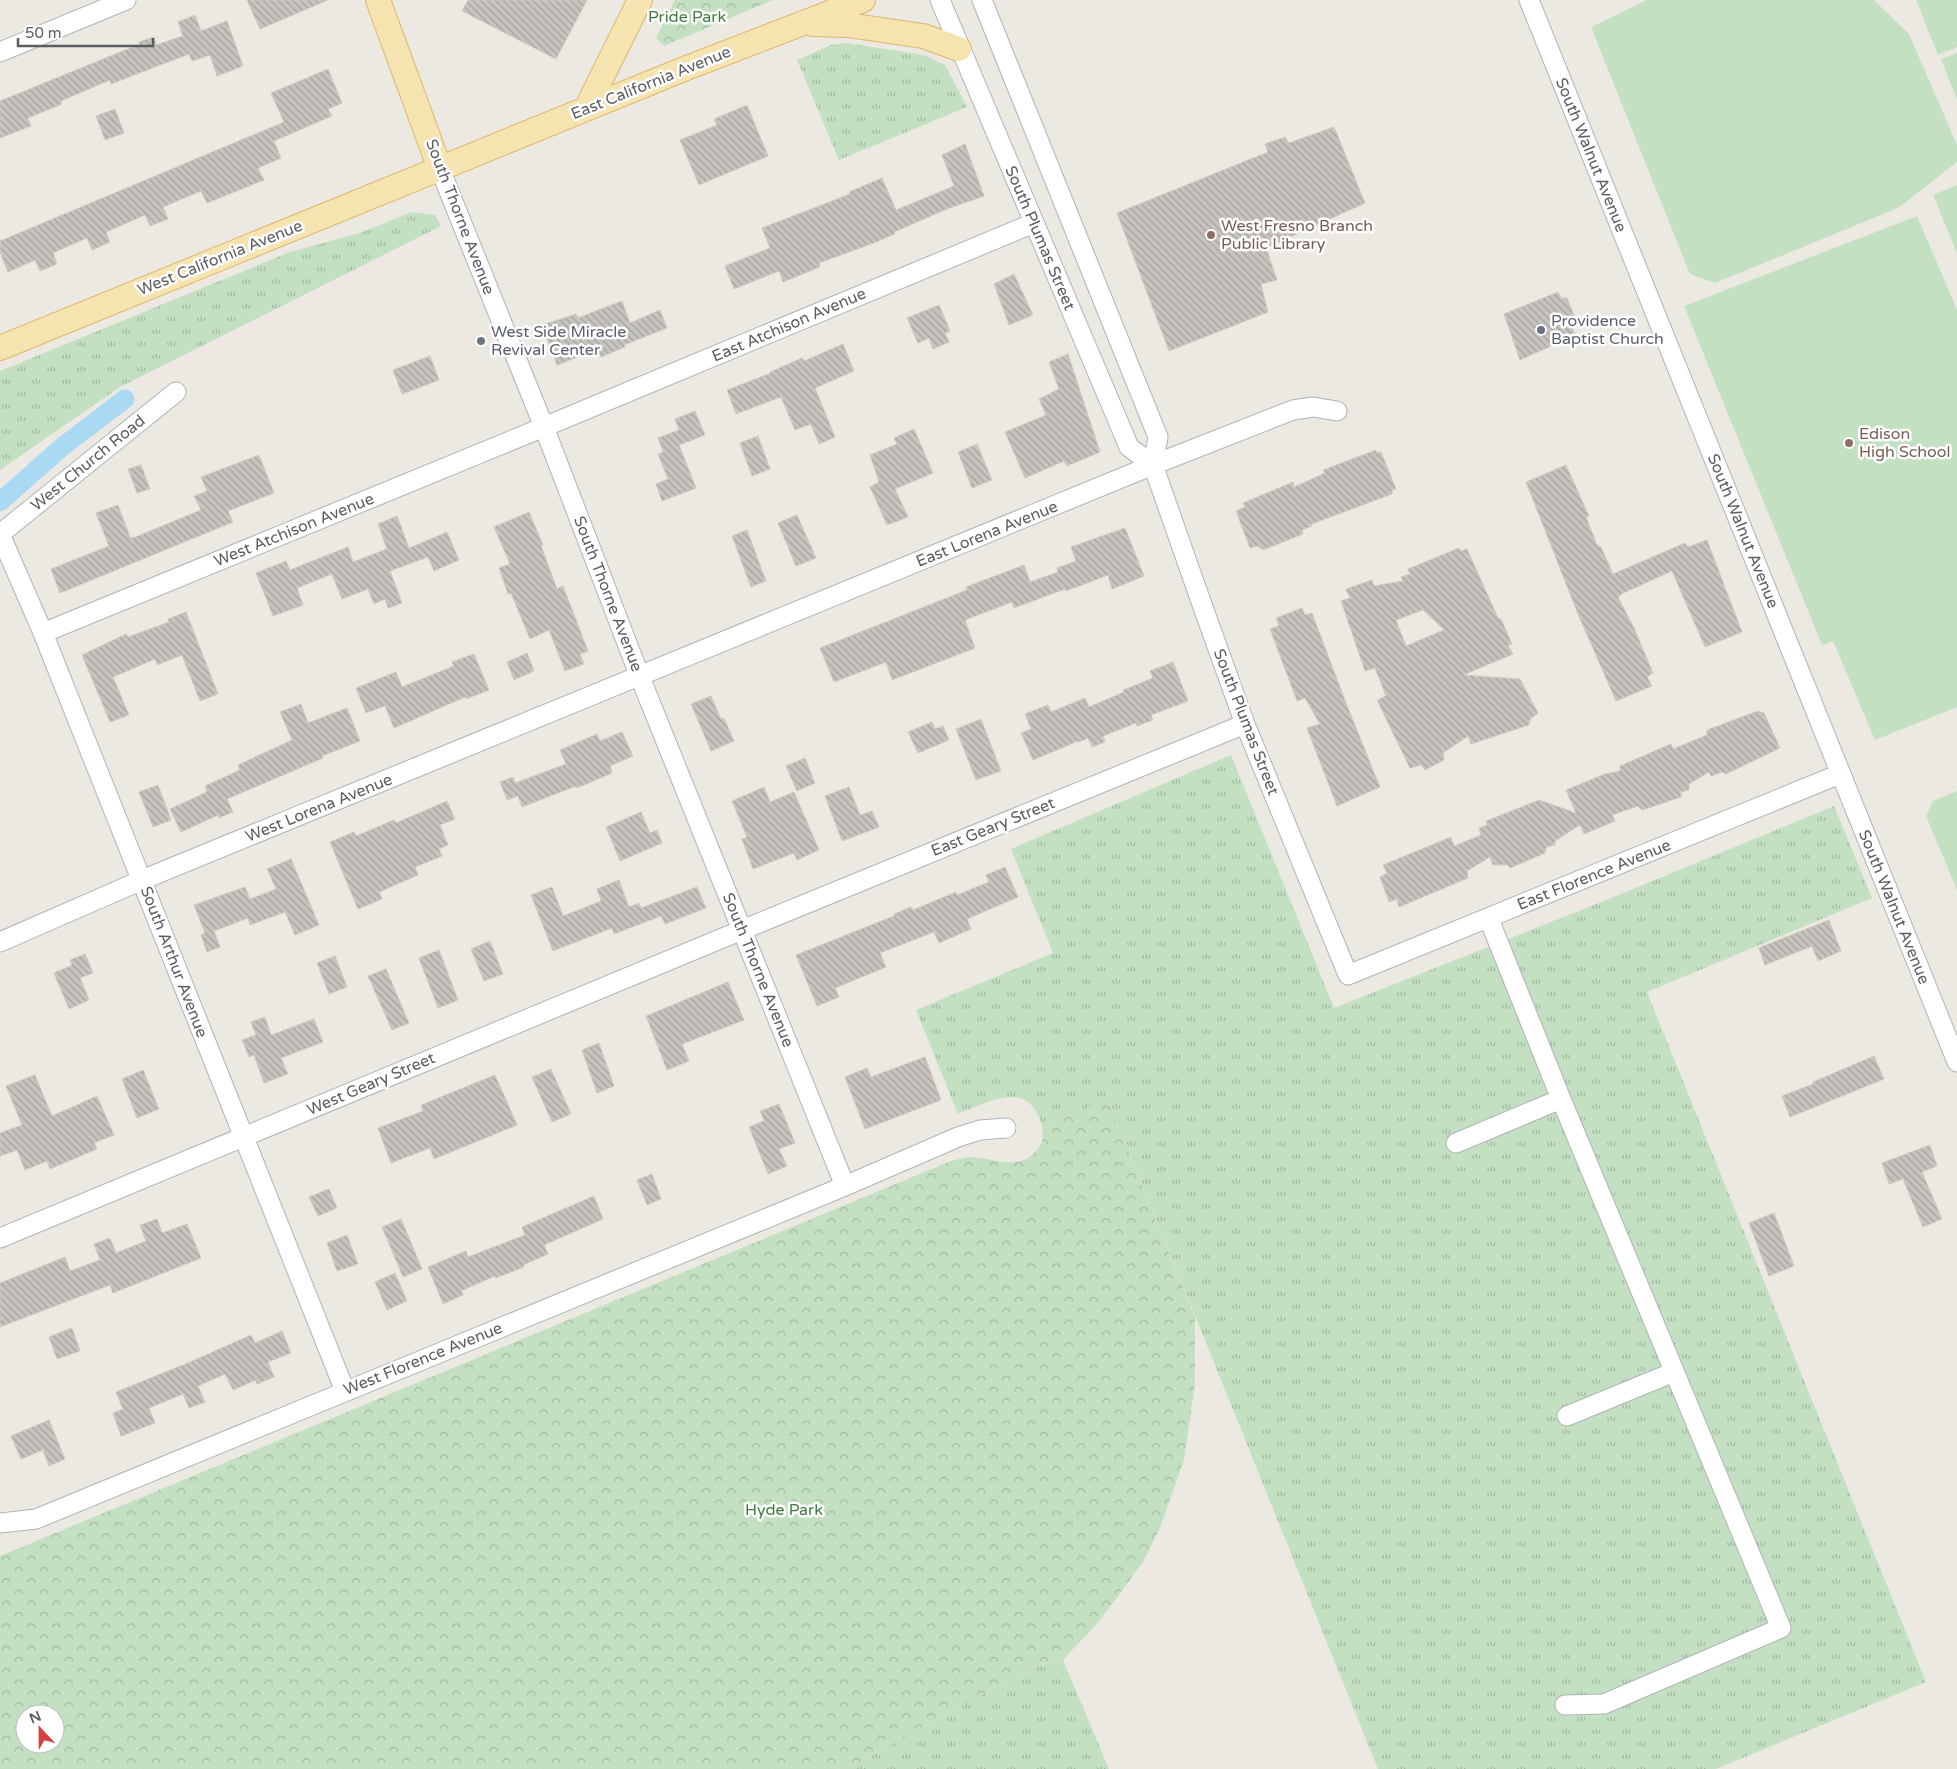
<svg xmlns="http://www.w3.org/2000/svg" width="1957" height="1769" font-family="'Varela Round',sans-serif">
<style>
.grass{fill:url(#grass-tufts)}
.park{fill:url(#park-crowns);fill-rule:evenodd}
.pitch{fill:#c4e0c2}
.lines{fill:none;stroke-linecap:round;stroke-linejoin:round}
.canal{stroke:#aad9f4;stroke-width:19}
.building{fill:url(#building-back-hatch);stroke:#d0cac2;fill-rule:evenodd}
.minor-casing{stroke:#b0b3b6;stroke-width:21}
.major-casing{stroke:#dfb668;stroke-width:26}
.minor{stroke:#fff;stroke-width:19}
.major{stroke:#f5e4af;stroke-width:24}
.education-dot{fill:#8d6e63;stroke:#fff;stroke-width:2}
.worship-dot{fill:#6b7280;stroke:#fff;stroke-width:2}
.labels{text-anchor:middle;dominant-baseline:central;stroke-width:5;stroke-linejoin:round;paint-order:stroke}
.park-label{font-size:16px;fill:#407d3e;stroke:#fff}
.street-label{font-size:16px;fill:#5b5e61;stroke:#fff}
.education-label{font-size:16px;fill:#785e54;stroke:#fff;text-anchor:start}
.worship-label{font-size:16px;fill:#5b616d;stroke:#fff;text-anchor:start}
</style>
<defs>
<pattern id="grass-tufts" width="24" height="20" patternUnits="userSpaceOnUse" patternTransform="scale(1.25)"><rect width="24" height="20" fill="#c4e0c2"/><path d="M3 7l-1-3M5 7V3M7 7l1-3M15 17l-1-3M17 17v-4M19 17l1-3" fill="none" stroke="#a2b9a1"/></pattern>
<pattern id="park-crowns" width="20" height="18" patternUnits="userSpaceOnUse" patternTransform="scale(1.25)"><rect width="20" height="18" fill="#c4e0c2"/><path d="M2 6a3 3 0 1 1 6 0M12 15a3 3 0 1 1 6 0" fill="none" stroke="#a2b9a1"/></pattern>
<pattern id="building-back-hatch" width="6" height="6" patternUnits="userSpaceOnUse" patternTransform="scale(1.25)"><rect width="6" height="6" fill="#c7c4bf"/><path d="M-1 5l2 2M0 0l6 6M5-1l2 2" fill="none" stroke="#a5a29f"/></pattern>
</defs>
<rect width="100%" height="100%" fill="#ece9e3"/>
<path class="grass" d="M846,43L924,55L945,65L967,107L839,160L797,60L831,45Z
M412,212L435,215L441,226L120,387L0,470V371L290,252L360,233Z
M1231,755L1334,1008L1609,899L1834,806L1872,898L1647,992L1926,1682L1716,1769H1378L1108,1100L1042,1126C1028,1078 991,1101 958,1114L916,1010L1053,953L1011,849Z
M1063,1660L1109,1769H836L852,1766L1037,1665Z"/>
<path class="park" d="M675,0H773L664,46L656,38Z
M1108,1100L1195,1317V1384L1184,1460L1160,1528L1143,1562L1101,1619L1063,1660L1037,1665L852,1766L836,1769H0V1556L951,1161C957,1160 964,1157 970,1157C994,1157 1016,1173 1036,1151C1043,1143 1044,1137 1042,1126ZM25,1714H55V1744H25Z"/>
<path class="pitch" d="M1647,0H1874L1909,34L1957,145V162L1898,208L1715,283L1690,274L1591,27Z
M1916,0H1957V47L1938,55Z
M1957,53V100L1941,59Z
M1957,185V253L1933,195Z
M1917,216L1957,310V707L1875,740L1833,641L1822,645L1684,306Z
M1957,791V890L1926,816L1933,801Z"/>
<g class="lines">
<path class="canal" d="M0,502L62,447L125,399"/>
</g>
<path class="building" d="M247,0H328L260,29Z
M468,0H587L556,59L462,11Z
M195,15L201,31L227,21L243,66L217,76L210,55L192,61L189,54L111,84L110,80L61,101L62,104L28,118L31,126L0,138V101L140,44L139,42L154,37L156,45L183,36L178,22Z
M328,69L342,103L328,109L332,116L274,141L281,158L258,168L264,180L207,203L201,191L163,207L168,219L150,226L145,215L106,232L110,242L92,250L87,238L53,253L57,264L40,271L35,260L8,272L0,252V241L284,122L271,93Z
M747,105L768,156L699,185L680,140L717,125L714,119Z
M115,109L124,133L105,140L96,116Z
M1334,127L1365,203L1266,248L1277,280L1261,284L1268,312L1169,351L1117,213L1268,152L1265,144L1285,137L1289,143Z
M965,144L984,196L947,209L894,232L895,234L871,244L819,263L820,267L783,282L779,271L734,289L725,266L770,248L762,228L850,194L849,192L882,178L896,210L954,186L942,155Z
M1014,274L1033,315L1009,325L994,284Z
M1558,292L1561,298H1567L1578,325L1572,328L1576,335L1520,360L1504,314Z
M622,301L630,323L660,310L667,328L624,345L625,347L601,357L598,349L557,365L542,325L576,314L578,318Z
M939,305L950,331L945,333L949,342L933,349L929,338L918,343L907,318Z
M843,344L854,371L815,388L835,437L819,444L811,424L795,430L781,397L736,414L727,390L771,373L770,372L802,358L804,361Z
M1068,354L1100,452L1067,466L1064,461L1025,478L1005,432L1046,415L1039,399L1059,389L1049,362Z
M430,356L439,380L402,394L393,370Z
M695,411L705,435L679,445L696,488L662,501L656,484L668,479L658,454L663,452L658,438L679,430L675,419Z
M914,429L933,473L895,489L908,517L887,525L870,487L879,482L870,455L897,444L894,438Z
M758,436L770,469L752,476L740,443Z
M977,444L992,480L972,488L958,452Z
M1376,450V453L1381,452L1396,489L1392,490V494L1309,525L1312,526L1302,530L1303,534L1263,550L1258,546L1250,548L1236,511L1245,507L1243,503L1293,482L1294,487L1325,473L1323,470Z
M259,455L274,493L228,511L233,522L60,593L51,569L109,546L96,513L118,505L130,537L133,538L201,510L194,496L207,491L201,477Z
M141,465L150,489L137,493L128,469Z
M1566,465L1589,516L1586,517L1597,545L1601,547L1613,574L1685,543L1688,547L1707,540L1742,632L1705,647L1672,571L1621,594V595L1618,597L1634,628L1653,673L1647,677L1652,686L1616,701L1578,614L1526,482Z
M529,512L543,545L541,546L557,589L563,586L588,651L580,654L584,664L565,671L549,630L530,639L511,593L508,594L499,568L510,564L494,527Z
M797,515L816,558L796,566L778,523Z
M397,516L409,548L447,532L459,560L434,571L428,557L390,571L402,603L388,608L385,599L374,604L368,589L342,599L332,574L297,588L303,605L273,616L256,573L286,561L290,570L348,547L353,562L387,549L378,524Z
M1125,528L1144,576L1112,589L1108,575L1066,591L1065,589L1014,608L1012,602L965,620L975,648L892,680L886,662L834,682L820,648L967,590L966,587L1024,565L1030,582L1058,572L1057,568L1076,561L1071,547Z
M747,530L766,581L751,587L732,536Z
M1459,548L1461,551L1467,549L1498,618L1501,619L1512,644L1508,645L1513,654L1463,675L1520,679L1538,713L1530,719L1529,725L1471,744L1468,736L1443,753L1444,760L1425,770L1421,765L1410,768L1377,700L1386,696L1375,668L1365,671L1341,601L1350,598L1346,589L1372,580L1374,586L1403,581L1401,577L1410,574L1408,569ZM1423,610L1444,630L1406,646L1396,620Z
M1302,608L1305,615L1312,613L1346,703L1380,787L1337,806L1307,728L1320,724L1305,698L1297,701L1270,629L1279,626L1276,618Z
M186,612L218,694L200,701L182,655L157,665L155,659L113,677L129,715L110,722L82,655L126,634L128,637L169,622L168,619Z
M527,653L534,671L514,680L507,662Z
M474,654L489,690L466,699L465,697L394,728L385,706L366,713L356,688L396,672L402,687L454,666L452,662Z
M1173,662L1188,701L1151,715L1153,720L1137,726L1136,723L1103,736L1105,742L1092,747L1088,738L1079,742L1078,741L1033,760L1021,733L1031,729L1025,714L1048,705L1051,712L1085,698L1089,707L1124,692L1123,690L1153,678L1150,671Z
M711,696L721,719L724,718L734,741L711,751L691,704Z
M301,704L308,723L347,708L360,741L322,756L323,758L227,799L233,812L219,818L218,815L181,832L170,809L207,792L205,786L240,770L238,765L292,740L280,712Z
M1758,711L1764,713L1780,748L1726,774L1722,772L1711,776L1709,772L1689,784V790L1681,792V797L1642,810L1638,806L1612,815L1615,821L1584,834L1580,825L1555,841V845L1546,847L1545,853L1510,868L1508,865H1493L1490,857L1467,871L1468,878L1399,907L1397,899L1389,902L1380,877L1387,873L1383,865L1451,837L1454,846L1481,835L1479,828L1487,825L1486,821L1539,800L1576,813L1566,790L1605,774L1620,771V766L1671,744L1673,749L1707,735V730Z
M981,719L1001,771L976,780L956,729Z
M932,722L935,729L943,726L949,740L918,753L908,732Z
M622,732L633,756L610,766L612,773L577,788L576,786L522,807L518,796L507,800L500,782L513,777L515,783L566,764L560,750L597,734L600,741Z
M805,758L815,783L797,791L786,766Z
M158,785L171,820L153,827L139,792Z
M764,787L770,802L794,792L819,850L797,860L794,853L753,869L742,839L747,837L732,801Z
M849,787L860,815L872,811L879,827L842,841L825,796Z
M447,801L455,819L440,825L448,845L439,849L442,856L415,867L418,875L379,892L382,899L358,909L330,842L354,832L356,836L394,820L396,823Z
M641,812L650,833L657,830L662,843L620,861L606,827Z
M291,859L319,925L295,935L285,912L250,925L248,918L214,931L220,947L207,952L201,935L205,933L194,905L245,887L250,899L276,889L267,869Z
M1005,867L1018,897L967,919L971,929L939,943L934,932L880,953L886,967L835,988L839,997L817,1006L796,955L894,916V914L911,907L913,910L956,892L957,895L989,882L986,875Z
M619,880L629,907L639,903L641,908L697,887L706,908L665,924L661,916L614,934L612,928L553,951L531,895L552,887L563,916L601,901L597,889Z
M1829,920L1841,951L1818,961L1812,946L1765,965L1759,948L1761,947Z
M490,941L503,974L484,981L471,949Z
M439,950L458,1000L438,1008L419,958Z
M85,954L93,973L80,978L89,1000L69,1009L54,973L72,965L70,960Z
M335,956L347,987L329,994L317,963Z
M386,969L409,1023L392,1030L368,976Z
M728,982L744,1020L682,1044L689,1061L667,1070L646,1016Z
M265,1017L271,1035L314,1019L323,1042L281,1058L288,1074L264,1083L254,1055L249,1057L242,1040L256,1035L251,1022Z
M599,1043L614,1086L597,1093L582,1050Z
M1874,1056L1884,1079L1790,1117L1782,1096L1813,1084V1082Z
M925,1057L941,1100L865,1129L845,1077L867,1068L871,1077Z
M551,1069L571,1114L552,1122L532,1077Z
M143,1070L159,1109L137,1118L122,1079Z
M35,1075L52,1116L97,1096L114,1135L94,1143L97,1149L50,1169L47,1161L25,1170L17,1150L0,1156V1133L22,1125L6,1086Z
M495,1075L517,1125L434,1159L430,1148L391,1163L378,1128L423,1111L421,1105Z
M779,1104L795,1143L779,1149L787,1166L768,1174L749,1127L764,1121L760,1111Z
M1930,1145L1937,1166L1922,1172L1942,1219L1923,1227L1903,1179L1889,1184L1882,1163Z
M652,1174L661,1199L647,1205L637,1180Z
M329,1189L337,1208L318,1216L309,1197Z
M594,1196L603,1219L544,1245L548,1254L523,1265L524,1267L496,1278L495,1276L461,1291L463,1295L443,1304L428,1267L466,1251L468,1257L525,1235L522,1227Z
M1774,1213L1794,1266L1769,1276L1749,1223Z
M157,1219L162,1233L187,1224L201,1258L113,1293L110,1285L0,1327V1283L65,1257L70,1271L100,1260L94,1244L110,1238L116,1253L146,1241L140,1225Z
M401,1219L422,1269L403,1277L382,1227Z
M347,1235L358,1264L337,1271L327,1243Z
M395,1273L407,1301L387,1310L375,1282Z
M72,1328L80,1351L57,1359L49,1337Z
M282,1331L291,1353L268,1362L274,1377L257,1384L256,1380L233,1390L225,1374L198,1386L205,1402L189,1408L183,1394L149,1408L155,1423L121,1436L113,1413L123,1409L116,1392L188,1363L251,1335L255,1343Z
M49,1420L65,1459L49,1466L43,1450L21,1459L11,1436Z"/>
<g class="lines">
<defs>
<path id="minor" d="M940,0L1129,447L1153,465
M982,0L1158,437L1153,465L1204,610L1245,724L1348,975L1840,774
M1529,0L1957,1062
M0,52L126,0
M440,169L544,427L640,677L845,1186
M0,534L43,633L345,1391
M0,534L176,392
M43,633L544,427L1034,223
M1489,919L1561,1099L1781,1628L1604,1704L1565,1705
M0,942L142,880L1153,465L1293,410L1313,407L1337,411
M1456,1143L1561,1099
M0,1238L742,930L1245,724
M1567,1416L1674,1372
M0,1523L36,1519L845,1186L958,1137L980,1130L1006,1128"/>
<path id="major" d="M378,0L440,169
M813,24L848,25L923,36L959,49
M586,109L640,0
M0,348L684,69L863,0"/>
</defs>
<use href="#minor" class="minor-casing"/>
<use href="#major" class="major-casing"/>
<use href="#minor" class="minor"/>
<use href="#major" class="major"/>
</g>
<g class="education-dot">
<circle cx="1211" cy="235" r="5"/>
<circle cx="1849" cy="443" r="5"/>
</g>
<g class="worship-dot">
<circle cx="1541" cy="330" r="5"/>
<circle cx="481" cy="341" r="5"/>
</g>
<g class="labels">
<g class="park-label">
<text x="687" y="17">Pride Park</text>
<text x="784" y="1510">Hyde Park</text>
</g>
<g class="street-label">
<text transform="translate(651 83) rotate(-22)">East California Avenue</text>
<text transform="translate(1591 155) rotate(68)">South Walnut Avenue</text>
<text transform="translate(460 217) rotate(69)">South Thorne Avenue</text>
<text transform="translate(1040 238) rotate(67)">South Plumas Street</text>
<text transform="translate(220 258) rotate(-22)">West California Avenue</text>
<text transform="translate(789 325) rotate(-23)">East Atchison Avenue</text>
<text transform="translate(88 463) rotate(-39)">West Church Road</text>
<text transform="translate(294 530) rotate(-22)">West Atchison Avenue</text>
<text transform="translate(1743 531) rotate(68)">South Walnut Avenue</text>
<text transform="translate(987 534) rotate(-22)">East Lorena Avenue</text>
<text transform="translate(608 594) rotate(69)">South Thorne Avenue</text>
<text transform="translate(1246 722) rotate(69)">South Plumas Street</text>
<text transform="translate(319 808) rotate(-22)">West Lorena Avenue</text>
<text transform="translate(993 827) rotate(-22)">East Geary Street</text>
<text transform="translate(1594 875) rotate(-22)">East Florence Avenue</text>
<text transform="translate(1894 907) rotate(68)">South Walnut Avenue</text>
<text transform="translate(174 962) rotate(69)">South Arthur Avenue</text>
<text transform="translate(758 970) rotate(68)">South Thorne Avenue</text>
<text transform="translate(371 1084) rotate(-23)">West Geary Street</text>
<text transform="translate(423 1359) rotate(-22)">West Florence Avenue</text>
</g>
<g class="education-label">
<text x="1221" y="226">West Fresno Branch<tspan x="1221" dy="18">Public Library</tspan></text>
<text x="1859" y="434">Edison<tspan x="1859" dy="18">High School</tspan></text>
</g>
<g class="worship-label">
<text x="1551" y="321">Providence<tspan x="1551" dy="18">Baptist Church</tspan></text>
<text x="491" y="332">West Side Miracle<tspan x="491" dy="18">Revival Center</tspan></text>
</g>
</g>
<g transform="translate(40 1729) rotate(338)"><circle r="24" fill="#ffffff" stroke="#bdbfc0"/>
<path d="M0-4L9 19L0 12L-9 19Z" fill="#d34241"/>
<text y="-8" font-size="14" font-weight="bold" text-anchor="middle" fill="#5b5e61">N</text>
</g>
<path d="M18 38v8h135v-8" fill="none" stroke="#5b5e61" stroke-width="2.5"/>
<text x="25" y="38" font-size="15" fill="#5b5e61" stroke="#ffffff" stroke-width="4" paint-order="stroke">50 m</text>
</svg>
